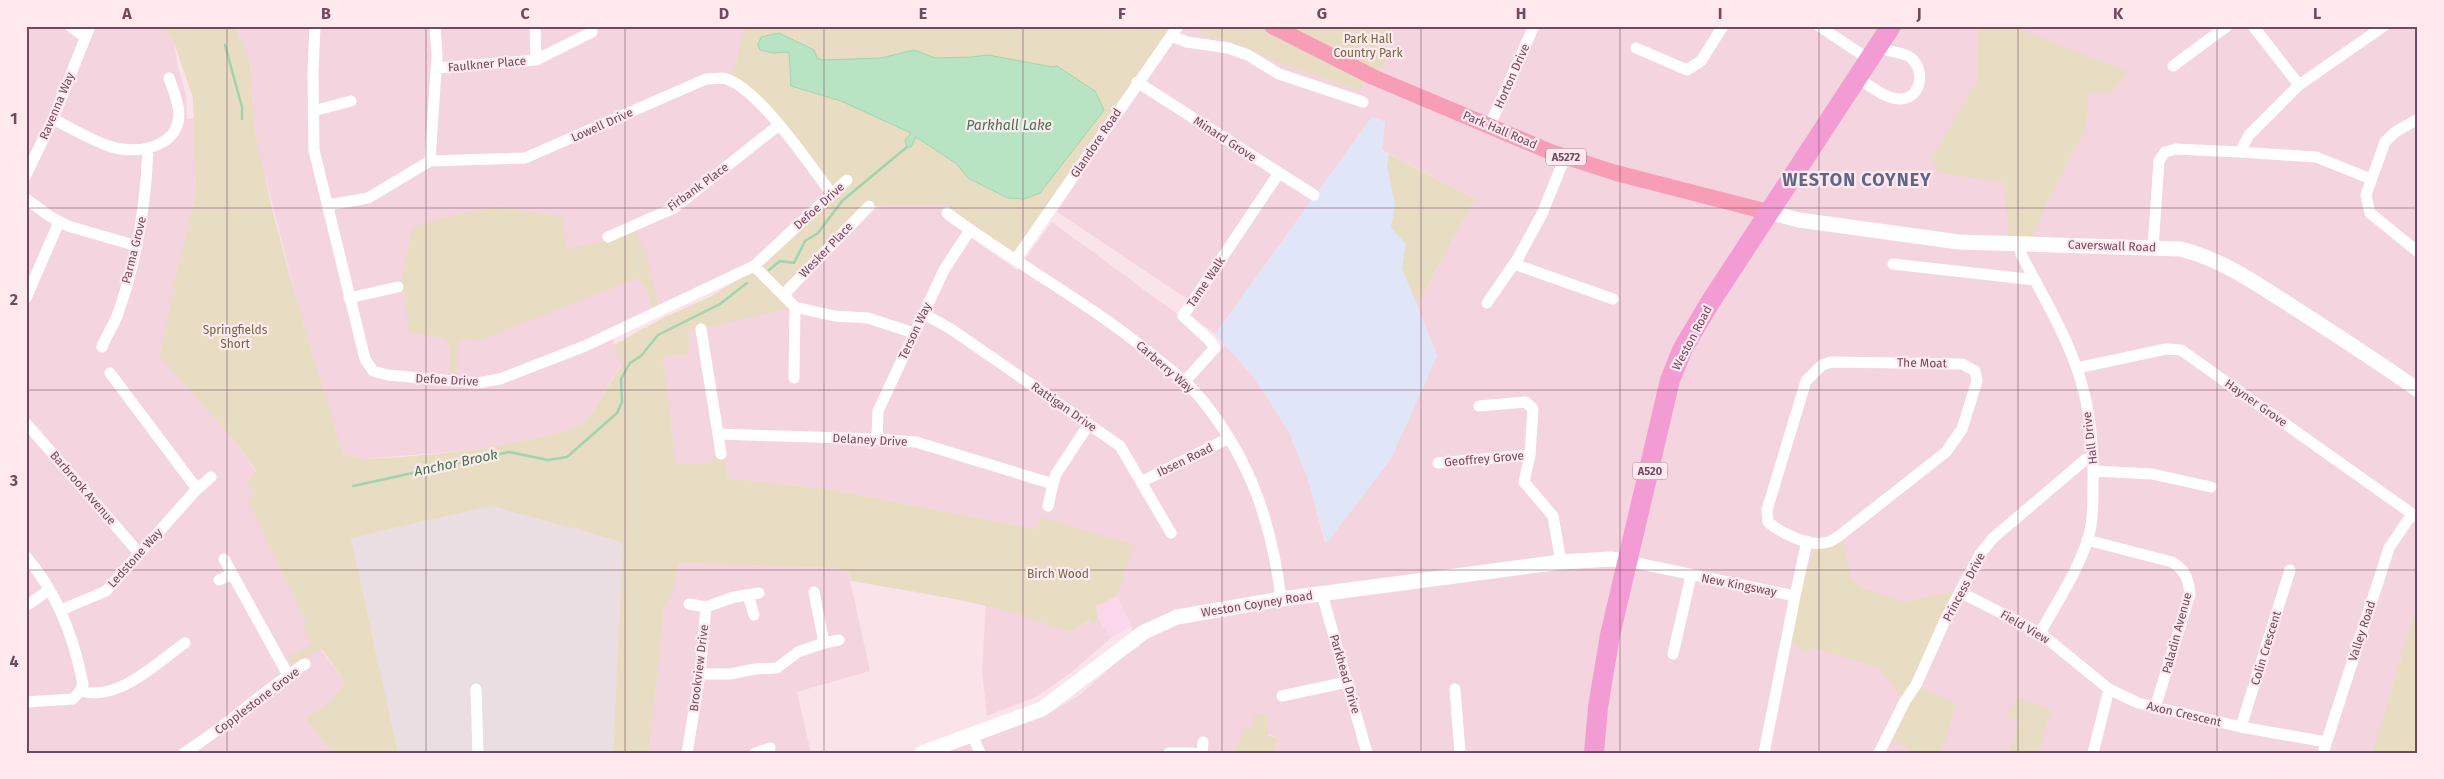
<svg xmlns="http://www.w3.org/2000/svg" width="2444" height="779" font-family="'Fira Sans',sans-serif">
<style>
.residential{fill:#f4d5df}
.commercial{fill:#fbd7ec}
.industrial{fill:#eadee3}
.education{fill:#e0e6f7}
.green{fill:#e8dcc2}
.water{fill:#b8e4c3;stroke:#9fd5ad}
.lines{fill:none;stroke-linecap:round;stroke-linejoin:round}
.stream{stroke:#9fd5ad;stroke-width:2.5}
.street{stroke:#fff;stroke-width:11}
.secondary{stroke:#fff;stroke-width:15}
.primary{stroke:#f79eb6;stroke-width:16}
.highway{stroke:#f39cd3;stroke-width:20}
.grid{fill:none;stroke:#724a60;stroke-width:1;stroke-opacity:0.55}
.labels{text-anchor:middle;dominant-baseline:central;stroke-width:4.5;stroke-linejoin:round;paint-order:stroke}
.shield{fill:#fee9ef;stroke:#9c7a8b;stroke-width:1}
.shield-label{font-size:11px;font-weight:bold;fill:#724a60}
.park-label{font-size:12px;fill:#726940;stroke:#fee9ef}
.street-label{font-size:12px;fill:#724a60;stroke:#fee9ef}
.water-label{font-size:14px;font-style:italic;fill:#3f774e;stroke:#fee9ef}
.district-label{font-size:18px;font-weight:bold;letter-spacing:1px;fill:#5e6788;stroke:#fee9ef}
.neatline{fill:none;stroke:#724a60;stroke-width:2}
.grid-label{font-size:16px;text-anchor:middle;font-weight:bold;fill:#724a60}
</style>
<rect width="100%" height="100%" fill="#fbe3ea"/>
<path class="residential" d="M26,26H163L175,45L177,63L186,95L187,119L194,118L196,194L174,285L234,440L256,472L246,482L254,494L285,576L307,622L303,625L345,682L330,701L305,718L332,753H26Z
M235,26H745L731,81L765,106L832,194L754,266L613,333L614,345L622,363L586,422L558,434L473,450L362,459L343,453L301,316L259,153L254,128L250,62Z
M1178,26H1274L1383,73L1390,30L1394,26H2418V602L2372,753H1273L1279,739L1253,727H1245L1234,753H945L1047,715L1081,694L1127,653L1140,647L1117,596L1122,576L1042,517L1036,529L828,489L727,478L726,455L715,462L676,464L663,357L690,354L688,332L794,307L792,296L803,282L878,206L952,205L944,219L1017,270L1052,222L1184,319L1215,346L1193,381L1225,345L1253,376L1288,430L1310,485L1325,543L1437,356L1417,305L1475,199L1382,150L1385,122L1372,117L1215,334L1190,315L1196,305L1057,212Z
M679,563L834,568L848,571L870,671L797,692L811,753H649L664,608L674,589Z
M986,604L1042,620L1069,632L1091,620L1093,623L1098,619L1111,638L1073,671L1038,696L987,716L982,672Z"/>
<path class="commercial" d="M1117,596L1131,626L1111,638L1098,619L1096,606Z"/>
<path class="industrial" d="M491,506L623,542L613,753H398L351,538Z"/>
<path class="education" d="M1372,117L1385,122L1382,151L1475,199L1417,305L1437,356L1391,459L1326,544L1310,485L1288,430L1253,376L1215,334Z"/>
<path class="green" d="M163,26H235L250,62L254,128L272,209L301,316L343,453L362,459L403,457L473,450L558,434L586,422L622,364L614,345L665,317L710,297L752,271L791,308L688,332L690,354L663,357L676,464L714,462V455H726L727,478L828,489L1036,529L1042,517L1133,545L1117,596L1096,606L1098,619L1093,624L1090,620L1069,632C999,603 926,594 851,581L848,571L834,568L679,563L674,589L664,608L649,753H613L623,542L491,506L351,538L398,753H332L305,718L330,701L345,682L322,649L292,664L288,657L312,644L302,625L306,622L248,501L254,494L246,483L256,471L234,440L160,357L174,285L196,194L193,98L175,45Z
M745,26H1177L1016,259L949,210L951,205L869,206L783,295L754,266L832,194L765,106L731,81Z
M1197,26H1259L1365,79L1360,91L1288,66L1223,39L1201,36Z
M1287,26H1394L1390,30L1383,73Z
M1979,26H2012L2128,72L2111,92L2089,93L2086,128L2047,202L2033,238L2009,239L2004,182L1938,173L1932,157L1977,81Z
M1389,154L1475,199L1417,305L1402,268L1406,244L1391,228L1395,204L1387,166Z
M498,207L561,216L566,249L606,241L636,229L647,258L658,305L652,308L646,289L638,278L480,340L459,339L456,375L450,374V350L446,339L409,332L404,291H400L398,282L402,281L412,227L466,212Z
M1843,541L1851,577L1862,588L1905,602L1950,592L1954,594L1910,684L1901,696L1880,668L1813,648L1805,653L1791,640L1799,590L1814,551Z
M2418,602V753H2372Z
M1916,685L1957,704L1941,753H1913L1888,736Z
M2018,697L2051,710L2038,753H2009L2018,722L2006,716Z
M1255,714L1267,715L1268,735L1279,739L1273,753H1234L1245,727H1253Z"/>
<path class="water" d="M779,33L814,50L817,58L823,60L881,58L914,50L935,58L972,57L988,55L1052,67L1057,66L1095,91L1104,110L1040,193L1024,199L1008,198L968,178L957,164L916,137L911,147H907L905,140L911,133L841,101L791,86L789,52L773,53L760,50L758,45L761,37Z"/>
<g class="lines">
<path class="stream" d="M225,45L242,107V119
M769,270L780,261L794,263L805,241L818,233L842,201L907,147
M353,486L509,452L548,460L567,457L617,413L622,402L621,379L630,363L641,356L658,335L720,304L747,283"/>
<path class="street" d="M70,26L85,37
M315,26L313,72L314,150L365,359L373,371L388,375L477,383L500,379L585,346L754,266L847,180
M535,26L536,60
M1819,26L1870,60
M2253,26L2299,85
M1171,36L1187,42L1228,48L1248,55L1279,74L1363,102
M1636,48L1687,70L1701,61L1723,26
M2173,66L2227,26
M436,68L536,60L592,32
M1859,79C1870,86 1886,99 1900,99C1921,99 1926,70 1911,58C1902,51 1889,53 1879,47
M1137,82L1314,195
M313,111L351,101
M53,119C71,128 89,139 109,146C134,155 178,149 179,115C179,103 173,90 169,78
M2418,119L2395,132L2385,142L2366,195L2370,213L2418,252
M1490,125L1534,26
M2240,152L2316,157L2371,179
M430,161L437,55L435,26
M26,175L53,119L90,26
M26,199L51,217L68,226L137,246
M328,205L368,198L430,161L525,158L706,79C711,79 717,78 722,78C755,82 811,167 832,194
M947,213C1013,262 1086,301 1150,353C1168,368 1188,382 1203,401C1251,461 1272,524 1281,599
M608,237L674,208L779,125
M2020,244L2021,254C2040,291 2062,327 2076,366C2090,404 2094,447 2093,486C2093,505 2093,524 2087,542C2076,574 2056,604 2040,633
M2153,248L2159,161L2165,152L2176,149L2240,152L2249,135L2299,85L2384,26
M1016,259L1178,26
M1514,264L1613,299
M1893,264L2035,280
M754,266L795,307L834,316L868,318L914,333
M783,295L869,206
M26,298L59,222
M349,298L398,287
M1487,303L1518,258L1542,214L1565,157
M924,314L951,329L1120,446L1171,533
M701,329L718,434L877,439L916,442L1053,484L1056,474L1089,424
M102,347C106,336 113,327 117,316C137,261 146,205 148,148
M1831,362L1962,364L1975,371L1977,381L1962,429L1946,452L1839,536C1836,538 1832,541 1828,542C1810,548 1781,533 1768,522L1767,510L1806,381L1822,365Z
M2077,368L2166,349L2181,350L2418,518
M110,373L197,489
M794,378L795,307
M1185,381L1215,348L1209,340L1183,316L1279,173
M1479,406L1526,402L1533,409L1530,455L1524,482L1553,516L1561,562
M26,423L139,553
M718,434L721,454
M877,439L878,411L944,270L970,230
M1438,463L1530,455
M2094,471L2152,474L2211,487
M1141,482L1229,438
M1048,506L1053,484
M2087,540L2172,562C2186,571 2188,578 2190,594L2155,708
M26,557C57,592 74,638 83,684L80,691L73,699L26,702
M224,559L288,675
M1627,561L1795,596L1807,541
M219,580L232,574
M1960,592L2040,633L2109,689L2138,703L2241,727L2326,742
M1322,594L1367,753
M748,595L754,615
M689,604L706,607
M26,606L49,590
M61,610L106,591L197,489L211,477
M824,643L839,640
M1673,654L1691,576
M700,674H730L755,669L777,668L798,652L824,643L814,592
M476,689L478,753
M1455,689L1460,753
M80,691C119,702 156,663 185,643
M1282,696L1347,682
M2241,727L2290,570
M973,736L980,753
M184,753C227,726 263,691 305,664
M687,753L700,674L706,607L734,597L759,593
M755,753L770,748
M1169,753H1193
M1202,753L1203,742
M1764,753L1795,596
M1879,753L1905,701L1916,685L1946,618L1980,554L1993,538L2086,459L2093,458
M2093,753L2109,689
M2323,753L2389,548L2412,514"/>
<path class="secondary" d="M1768,212L1799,220L1959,242L2181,249C2223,260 2257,284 2293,307C2335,334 2377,361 2418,390
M922,753L1042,709L1144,632L1177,617L1281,599L1561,562L1611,559L1627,561"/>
<path class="primary" d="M1272,26L1373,77L1551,152L1616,173L1768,212"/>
<path class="highway" d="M1594,753L1598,707L1610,635L1670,380L1683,348L1711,301L1891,26"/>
</g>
<path class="grid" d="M227,26V753M426,26V753M625,26V753M824,26V753M1023,26V753M1222,26V753M1421,26V753M1620,26V753M1819,26V753M2018,26V753M2217,26V753M26,208H2418M26,390H2418M26,570H2418"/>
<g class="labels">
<g class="shield">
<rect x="1546" y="148.5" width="40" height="17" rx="4"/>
<rect x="1632.5" y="462.5" width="35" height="17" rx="4"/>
</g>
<g class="shield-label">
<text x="1566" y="157">A5272</text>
<text x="1650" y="471">A520</text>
</g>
<g class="park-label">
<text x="1368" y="39">Park Hall<tspan x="1368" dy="14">Country Park</tspan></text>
<text x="235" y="330">Springfields<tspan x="235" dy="14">Short</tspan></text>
<text x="1058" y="574">Birch Wood</text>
</g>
<g class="street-label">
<text transform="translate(487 64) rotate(-5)">Faulkner Place</text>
<text transform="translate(1512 76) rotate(-66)">Horton Drive</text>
<text transform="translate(57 106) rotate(-67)">Ravenna Way</text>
<text transform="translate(602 125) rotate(-24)">Lowell Drive</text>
<text transform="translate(1500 130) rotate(23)">Park Hall Road</text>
<text transform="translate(1225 139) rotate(33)">Minard Grove</text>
<text transform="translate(1096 143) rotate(-56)">Glandore Road</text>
<text transform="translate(698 187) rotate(-36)">Firbank Place</text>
<text transform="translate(819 206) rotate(-42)">Defoe Drive</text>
<text transform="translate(2112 246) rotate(2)">Caverswall Road</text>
<text transform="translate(134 250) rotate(-76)">Parma Grove</text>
<text transform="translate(826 250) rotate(-46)">Wesker Place</text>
<text transform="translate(1206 282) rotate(-56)">Tame Walk</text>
<text transform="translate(915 331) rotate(-65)">Terson Way</text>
<text transform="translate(1692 338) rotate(-62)">Weston Road</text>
<text transform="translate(1922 363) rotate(1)">The Moat</text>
<text transform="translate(1165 367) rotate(41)">Carberry Way</text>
<text transform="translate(447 380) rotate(3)">Defoe Drive</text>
<text transform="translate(2256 403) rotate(35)">Hayner Grove</text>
<text transform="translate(1064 407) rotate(35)">Rattigan Drive</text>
<text transform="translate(2090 438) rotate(-97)">Hall Drive</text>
<text transform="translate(870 440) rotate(3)">Delaney Drive</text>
<text transform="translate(1484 459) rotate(-5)">Geoffrey Grove</text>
<text transform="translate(1185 460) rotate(-26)">Ibsen Road</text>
<text transform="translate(83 488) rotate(49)">Barbrook Avenue</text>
<text transform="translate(135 558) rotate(-48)">Ledstone Way</text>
<text transform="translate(1739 585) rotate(11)">New Kingsway</text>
<text transform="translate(1964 587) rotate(-62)">Princess Drive</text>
<text transform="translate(1257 604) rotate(-9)">Weston Coyney Road</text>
<text transform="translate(2025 627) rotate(30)">Field View</text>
<text transform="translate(2362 631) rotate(-72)">Valley Road</text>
<text transform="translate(2177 633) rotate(-75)">Paladin Avenue</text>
<text transform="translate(2266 648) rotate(-73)">Colin Crescent</text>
<text transform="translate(699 668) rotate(-83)">Brookview Drive</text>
<text transform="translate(1345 674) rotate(74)">Parkhead Drive</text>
<text transform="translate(257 701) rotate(-37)">Copplestone Grove</text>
<text transform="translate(2184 714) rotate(13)">Axon Crescent</text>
</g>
<g class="water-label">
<text x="1009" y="125">Parkhall Lake</text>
<text transform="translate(456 463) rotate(-12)">Anchor Brook</text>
</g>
<g class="district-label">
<text x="1857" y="180">WESTON COYNEY</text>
</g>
</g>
<rect width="2444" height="779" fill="none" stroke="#fee9ef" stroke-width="55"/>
<rect x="28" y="28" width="2388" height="724" class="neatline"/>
<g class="grid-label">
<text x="127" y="19">A</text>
<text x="326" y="19">B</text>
<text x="525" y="19">C</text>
<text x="724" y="19">D</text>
<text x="923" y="19">E</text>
<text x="1122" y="19">F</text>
<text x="1322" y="19">G</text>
<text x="1521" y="19">H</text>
<text x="1720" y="19">I</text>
<text x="1919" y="19">J</text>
<text x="2118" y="19">K</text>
<text x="2317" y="19">L</text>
<text x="14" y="124">1</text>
<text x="14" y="305">2</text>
<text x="14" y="486">3</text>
<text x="14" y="667">4</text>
</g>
</svg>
